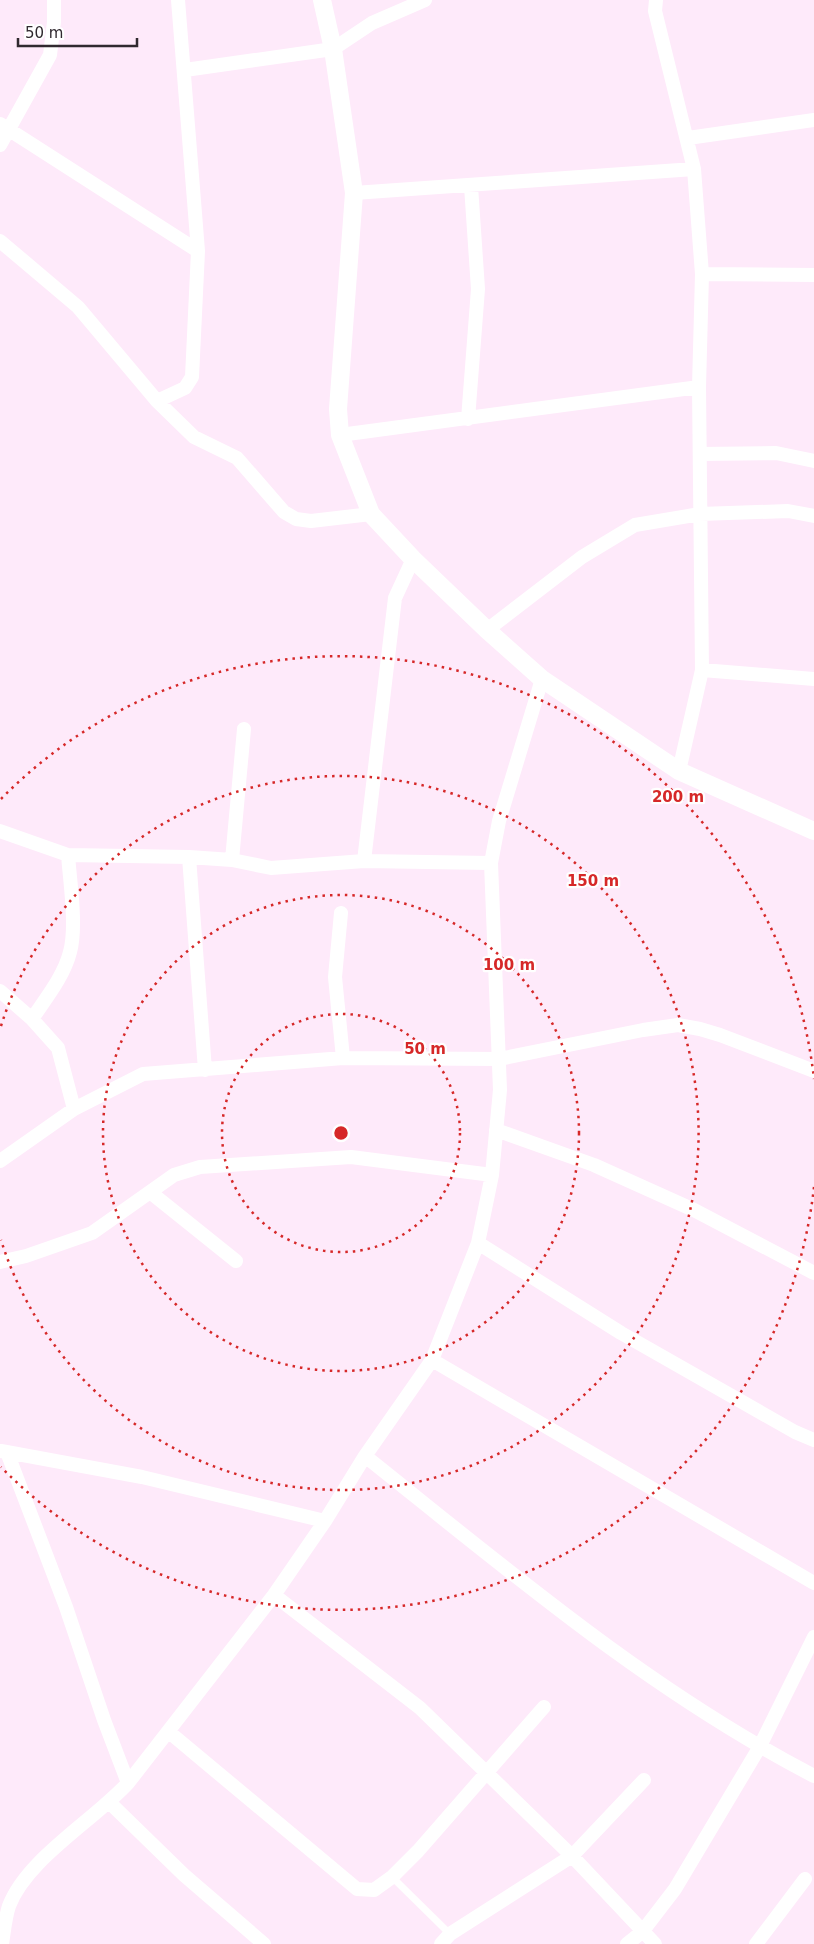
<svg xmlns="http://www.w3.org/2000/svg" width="814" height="1944" font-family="'DejaVu Sans',sans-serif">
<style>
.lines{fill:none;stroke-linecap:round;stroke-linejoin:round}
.service{stroke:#fff;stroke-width:7}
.minor{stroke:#fff;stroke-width:14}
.tertiary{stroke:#fff;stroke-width:18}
.ring{fill:none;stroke:#d62828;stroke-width:2.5;stroke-dasharray:2.5 5}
.centre{fill:#d62828;stroke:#fff;stroke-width:2.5}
.ring-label{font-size:15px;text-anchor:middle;font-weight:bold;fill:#d62828;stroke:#fff;stroke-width:4.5;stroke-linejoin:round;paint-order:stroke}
</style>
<rect width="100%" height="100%" fill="#feeafa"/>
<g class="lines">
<path class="service" d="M392,1877L450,1934"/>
<path class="minor" d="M656,0L655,11L694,169L702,274L699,387L702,670L679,771
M185,70L333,49L372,23L425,0
M0,124L198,251
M688,138L814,120
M0,145L50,55L54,22V0
M354,193L694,169
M0,241L78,307L157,401L194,437L237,458L284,512L296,519L311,521L371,514
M702,274L814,275
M157,401L185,388L192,377L198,251L178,0
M468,419L478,289L471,186
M340,435L699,387
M701,454L776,453L814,461
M487,630L582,557L635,525L700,514L788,511L814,516
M702,670L814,679
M0,831L68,855L189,857L232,860L271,868L364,861L491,863
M189,857L205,1070
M232,860L244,729
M364,861L395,598L413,559
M341,913L335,977L343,1058
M0,991L32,1019L58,1048L74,1109
M32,1019C46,998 64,976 70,952C77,927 70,882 68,855
M496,1130L594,1165L694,1210L814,1273
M0,1161L74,1109L143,1074L343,1058L499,1059L643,1030L678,1025L700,1029L720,1035L814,1071
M150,1192L236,1261
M478,1243L621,1333L795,1432L814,1440
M0,1262L26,1256L92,1233L174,1175L200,1167L351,1157L492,1175
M432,1360L814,1583
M1,1451L142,1477L325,1521
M7,1452L66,1607L104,1720L128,1783
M365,1456C509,1571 650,1691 814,1776
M274,1595L420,1708L572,1856L655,1944
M169,1732L357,1889L374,1890L392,1877L418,1851L544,1707
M110,1803L184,1875L264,1944
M2,1944C4,1932 5,1918 9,1906C27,1859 93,1821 128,1783L274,1595L325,1521L365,1456L432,1360L478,1243L492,1175L500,1090L491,863L499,821L542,679
M441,1944L450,1934L572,1856L644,1780
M627,1944L642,1932L675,1889L759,1748L814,1637
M756,1944L805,1879"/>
<path class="tertiary" d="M322,0L333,49L354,193L338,409L340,435L371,514L413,559L487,630L542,679L679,771L814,831"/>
</g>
<g class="ring">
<circle cx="341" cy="1133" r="119"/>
<circle cx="341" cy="1133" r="238"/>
<path d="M1 1026A357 357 0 1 1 1 1240"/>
<path d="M814 1187A476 476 0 0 1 1 1467M1 799A476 476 0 0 1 814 1079"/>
</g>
<circle cx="341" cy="1133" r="8" class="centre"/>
<g class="ring-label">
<text x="678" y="802">200 m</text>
<text x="593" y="886">150 m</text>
<text x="509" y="970">100 m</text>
<text x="425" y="1054">50 m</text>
</g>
<path d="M18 38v8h119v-8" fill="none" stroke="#30292f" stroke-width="2.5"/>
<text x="25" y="38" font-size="15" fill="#30292f" stroke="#ffffff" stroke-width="4" paint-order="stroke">50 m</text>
</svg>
